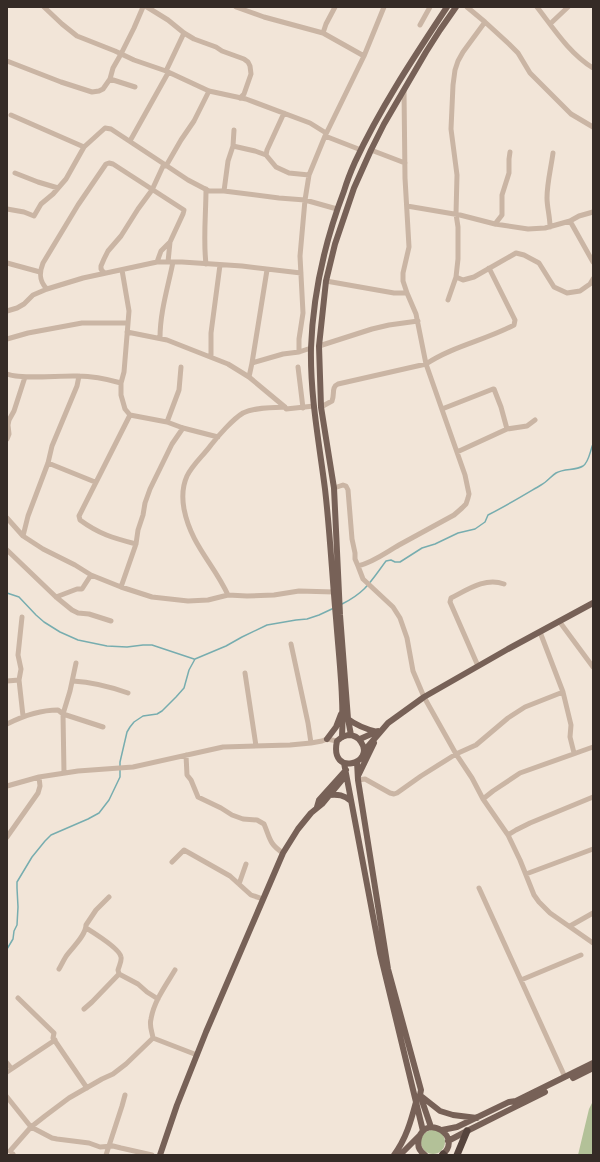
<svg xmlns="http://www.w3.org/2000/svg" width="600" height="1162" font-family="'Work Sans',sans-serif">
<style>
.green{fill:#b3c198}
.lines{fill:none;stroke-linecap:round;stroke-linejoin:round}
.stream{stroke:#77adaf;stroke-width:1.5}
.minor{stroke:#cab5a4;stroke-width:5}
.major{stroke:#776157;stroke-width:6}
.highway{stroke:#56443d;stroke-width:7}
</style>
<rect width="100%" height="100%" fill="#f2e5d8"/>
<path class="green" d="M593,1101V1155H578L589,1109Z
M421 1142a12 12 0 1 1 24 0a12 12 0 1 1-24 0Z"/>
<g class="lines">
<path class="stream" d="M7,593L19,597L36,615L44,622L60,632L78,640L107,646L127,647L143,645H152L194,659
M342,604C366,592 371,581 386,561L391,560L395,562H400L422,548L435,544L458,533L475,529L485,522L488,515C506,506 524,495 541,485C547,482 551,476 556,473C565,468 575,471 583,466C589,462 590,451 593,444
M7,949L13,939L14,931L17,925L18,907L17,888V882L32,857L45,841L51,835L88,819L99,813L109,800L120,777V762L127,732L130,727L134,722L143,716L157,714L162,711L176,697L184,688L189,670L195,659L226,646L242,637L267,625L296,620L307,619L319,615L334,608"/>
<path class="minor" d="M44,7L62,24L77,36L115,51L134,60L166,71L209,91L246,99L310,123L326,133
M147,7L168,20L184,33L194,39L216,47L222,51L244,59L248,62L250,66L251,74L244,94L240,98
M236,7L264,17L323,33L364,56
M467,7L485,22L509,44L518,53L530,73L571,114L593,127
M537,7C554,29 569,53 593,68
M550,24L568,7
M420,25L430,7
M323,33L326,24L335,7
M7,61L61,82L92,92L99,91L103,89L110,79L113,68L121,54L134,28L143,7
M166,71L184,33
M110,79L135,87
M11,115L84,147
M325,136L361,150
M130,141L168,73
M233,146L255,151L266,155L276,167L289,173L309,175
M371,150L405,163
M266,155L267,150L284,113
M166,166L181,140L194,121L209,91
M15,173L38,182L58,188
M206,189C206,214 203,239 206,264
M224,191L228,161L233,146L234,130
M407,206L460,215L495,224L528,229L545,228L570,221L579,216L593,212
M7,209L24,212L34,216L41,204L53,194L66,179L84,147L105,128L111,129L164,164L188,180L209,191H224L279,198L305,200L337,209
M570,221L593,262
M495,224L502,215V195L509,173V159L510,152
M550,227C550,217 547,207 547,198C547,183 551,168 553,153
M168,262L170,242
M7,263L40,272
M122,270L129,311L124,372L121,383V395L125,409L130,415L167,422L183,428L218,437
M104,273L101,269V266L104,259L108,251L121,236L138,209L152,190L164,164
M456,277L463,280L474,277L516,253L524,255L539,263L554,287L567,293L580,291L590,284L593,279
M326,281L394,293H407
M47,289C39,281 39,273 43,263L78,205L106,164L109,163L113,164L184,210L183,214L170,242L161,251L157,262
M448,300L456,277L458,259V227L456,214L457,175L451,129L453,85L455,70L458,61L463,52L485,22
M7,311L17,308L24,304L33,295L47,289L83,278L157,262H182L242,266L301,273
M127,332L167,340L228,364L249,377L285,407L286,409L314,406
M160,338C160,312 168,287 173,262
M7,339L28,333L82,323H128
M319,346L372,329L389,325L418,321
M299,352V339L303,313L300,256L305,200L309,175L325,136L364,56L384,7
M211,357V333L220,265
M252,363L283,354L299,352L311,348
M298,367L303,408
M7,374C23,380 60,375 78,376C93,376 107,379 121,383
M249,377L252,363L267,270
M321,407L332,401C335,394 331,387 338,384L426,364C453,346 486,340 514,325L515,320L489,268
M442,409L493,389H494L501,407L507,429
M130,415L79,516L80,520C99,534 113,538 136,544
M167,422L179,390L181,367
M7,439L9,434L8,425L9,420L14,411L25,377
M457,452L507,429L527,426L535,420
M48,463L95,482
M334,488L343,485L346,486L348,490L352,539L355,553V559L358,566L363,579L393,607L400,618L407,638L413,671L424,697L456,754L472,778L483,799L508,835L520,860L534,895L539,902L550,913L593,943
M7,518L23,536L43,549L75,565L91,575L121,587L152,597L188,601L208,600L228,595L247,596L274,595L299,591L334,592
M23,536L28,516L48,463L52,446L77,386L79,376
M7,550L56,597L72,610L78,613L89,614L111,621
M358,566C374,562 385,553 399,545C417,535 436,525 454,515L462,508L466,504L468,498L469,494L465,475L426,364L416,314L407,293L403,281V273L409,247L405,178L404,90
M121,587L136,544L138,530L143,515L145,503L150,489L172,444L183,428
M228,595C214,564 191,545 184,509C182,498 182,487 187,476C193,464 203,456 211,445C218,436 233,419 243,413C255,407 272,408 285,407
M56,597L77,589H82L91,575
M22,617L18,655L21,669L19,680L23,716
M559,621L593,667
M540,632L563,692L571,725L570,737L574,753
M291,644L308,723L311,743
M478,666L450,602L451,598C467,590 485,577 504,584
M245,673L256,746
M7,681L19,680
M73,681C91,682 111,687 128,693
M7,724C23,716 40,710 58,710L63,714L103,727
M186,755L187,775L191,780L198,797L221,808L232,815L243,819L257,820L264,824C270,838 269,844 283,853
M64,773L63,714L70,691L76,663
M358,780L365,779L390,793L394,794L397,793L421,776L456,754L476,745L508,718L525,707L563,692
M7,786L39,777L78,771L133,767L223,747L290,745L311,743L322,741L327,739L337,741
M483,799L493,791L520,773L593,747
M508,835L516,830L530,823L593,797
M7,837L38,793L40,786L39,777
M172,862L184,850L230,876L251,895L263,899
M526,874L593,849
M239,884L246,864
M479,888L565,1077
M570,926L593,913
M86,928C94,933 120,949 121,957C122,961 119,966 118,970L119,974L138,984L147,992L158,999
M59,969C62,964 64,959 67,955C73,947 86,935 86,925L96,910L109,897
M521,980L581,955
M18,998L54,1033L53,1038L87,1088
M84,1009L92,1002L119,974
M153,1038C152,1031 149,1026 151,1019C154,1001 166,985 175,970
M153,1038L197,1055
M7,1063L11,1068
M7,1072L55,1040
M7,1097L31,1127L52,1138L57,1139L89,1143L100,1147L113,1146L121,1148L152,1155
M10,1151L31,1127L45,1116L69,1098L102,1079L113,1074L126,1064L153,1038
M12,1155L13,1154
M106,1155L122,1106L125,1095"/>
<path class="major" d="M348,719C357,726 366,729 377,732
M348,735C354,735 358,737 361,742C376,763 329,778 337,741L342,737Z
M351,735L348,719L340,615L334,488L321,407L319,346L326,281L335,244L354,188L371,150L384,124L426,52L440,30L456,7
M342,737C344,698 339,658 336,618C332,575 330,532 325,489C319,442 310,395 311,348C313,294 325,241 344,191C347,181 351,171 355,162C380,108 414,57 447,7
M327,739L336,727L341,714
M360,739L378,731
M364,751L388,723L424,697L508,649L593,603
M357,762L358,780L388,969L421,1090L420,1095L431,1127
M344,763L380,953L423,1131
M358,776L374,743
M329,795C338,794 344,795 351,801
M317,807L319,800L346,770
M573,1078L593,1068
M421,1096L440,1111L453,1115L477,1118
M442,1130L457,1127L509,1102L516,1101L593,1063
M448,1141L467,1131L545,1092
M160,1155L177,1105L206,1032L283,853L298,829L311,813L322,804L346,775
M394,1155C406,1139 411,1121 416,1102
M398,1155L403,1152L419,1136
M425,1155C419,1151 417,1145 419,1138C426,1113 464,1137 442,1155"/>
<path class="highway" d="M443,1154L444,1155
M457,1155L467,1131"/>
</g>
<rect width="600" height="1162" fill="none" stroke="#352b26" stroke-width="16"/>
</svg>
